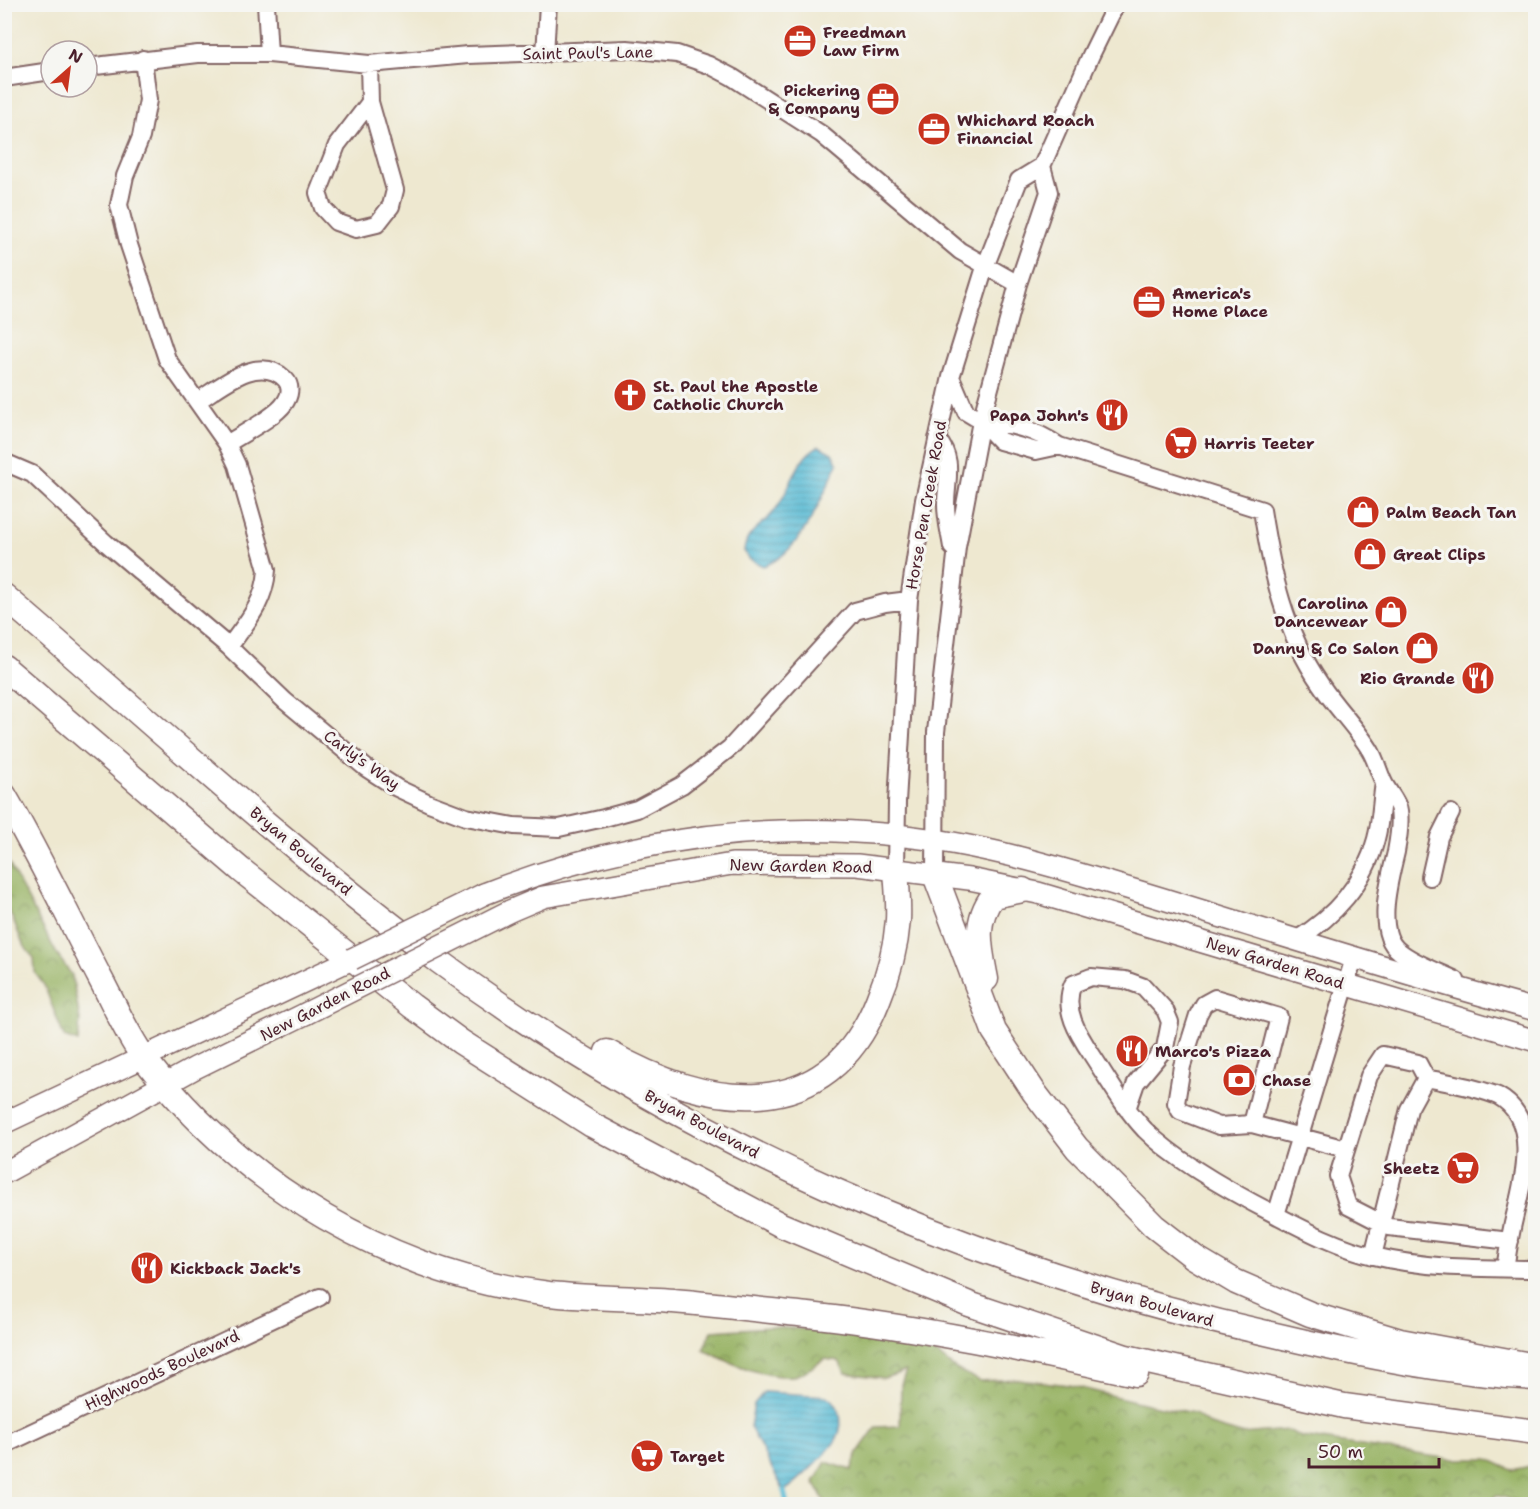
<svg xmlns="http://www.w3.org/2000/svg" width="1540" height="1509" font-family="'Shantell Sans',sans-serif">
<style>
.forest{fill:url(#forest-crowns);stroke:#706847;stroke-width:1.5}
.water{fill:url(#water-rules);stroke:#506c80;stroke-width:1.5}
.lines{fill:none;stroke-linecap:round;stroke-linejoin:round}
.stream{stroke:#55bad4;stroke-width:5}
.minor-casing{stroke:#836565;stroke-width:20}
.major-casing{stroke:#836565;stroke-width:24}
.highway-casing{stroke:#836565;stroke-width:27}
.minor{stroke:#fff;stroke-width:16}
.major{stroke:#fff;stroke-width:21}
.highway{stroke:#fff;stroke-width:24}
.major-bridge-casing{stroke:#836565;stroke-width:24;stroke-linecap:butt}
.major-bridge{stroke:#fff;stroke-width:21}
.labels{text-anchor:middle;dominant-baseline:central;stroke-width:6;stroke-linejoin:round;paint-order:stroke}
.poi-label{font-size:16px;font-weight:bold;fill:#4a1f2b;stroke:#f6f6f2;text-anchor:start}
.street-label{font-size:16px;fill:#4a1f2b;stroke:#f6f6f2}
</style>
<defs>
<pattern id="forest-crowns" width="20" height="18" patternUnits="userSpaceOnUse" patternTransform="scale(1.5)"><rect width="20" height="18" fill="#97b263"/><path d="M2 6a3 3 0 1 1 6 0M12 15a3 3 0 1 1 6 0" fill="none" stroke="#7d9052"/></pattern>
<pattern id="water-rules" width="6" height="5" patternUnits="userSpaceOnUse" patternTransform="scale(1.5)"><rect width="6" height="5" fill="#55bad4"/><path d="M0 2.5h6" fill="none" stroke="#4897ac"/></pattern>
</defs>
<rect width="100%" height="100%" fill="#f6f6f2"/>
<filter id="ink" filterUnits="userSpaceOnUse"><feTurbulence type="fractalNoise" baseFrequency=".0167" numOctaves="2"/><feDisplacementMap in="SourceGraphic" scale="12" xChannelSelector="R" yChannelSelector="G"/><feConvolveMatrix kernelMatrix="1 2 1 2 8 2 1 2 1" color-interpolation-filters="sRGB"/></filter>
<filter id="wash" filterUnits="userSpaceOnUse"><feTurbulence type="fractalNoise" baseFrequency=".008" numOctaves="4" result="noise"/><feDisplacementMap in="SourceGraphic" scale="24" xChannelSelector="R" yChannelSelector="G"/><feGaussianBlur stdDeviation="1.35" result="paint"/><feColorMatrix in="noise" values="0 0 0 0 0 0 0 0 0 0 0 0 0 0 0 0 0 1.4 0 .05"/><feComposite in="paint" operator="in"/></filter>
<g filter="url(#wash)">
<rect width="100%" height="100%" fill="#eee8d0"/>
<path class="forest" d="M5,856L58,956L72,975L80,1020L78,1042L64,1037L44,985L35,973L34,958C16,941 19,923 5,906Z
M770,1327L820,1330L925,1345L956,1369L980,1381L1017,1379L1069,1385L1151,1405L1194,1413L1210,1425L1241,1434L1288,1430L1301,1437L1450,1459H1488L1512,1470L1535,1465V1497L1524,1503L1496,1495L1489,1504H826L814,1482L826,1462L851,1470L858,1452L876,1427L900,1426L901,1384L906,1371L884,1378L845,1373L839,1361L825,1359C816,1364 802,1376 792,1376C762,1378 729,1363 703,1349L712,1331Z"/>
<path class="water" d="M819,446L832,453L838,463C823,496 800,555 763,566L749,559L744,551C746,532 759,528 771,515C791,494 793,459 819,446Z
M764,1392L827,1396C841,1404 844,1424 837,1438C832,1449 795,1485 784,1491L750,1427L754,1404Z"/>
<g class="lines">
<path class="stream" d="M784,1491L787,1504"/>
</g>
</g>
<g filter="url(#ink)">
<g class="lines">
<defs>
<path id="minor" d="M266,4L269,54
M545,54L548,4
M143,59L148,100L141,137L125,176L119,205L129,245L167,359L227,444L237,465L267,570C265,602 247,622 229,647
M369,64L370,102L337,145L318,193L323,208L336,222L356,229L377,224L391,206L395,190L370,102
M87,67L198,54H269L369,64L468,55L627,49L677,54L709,65L732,77L821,134L960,251L1018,284
M4,78L51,71
M951,377L966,412L981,421L1000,441L1036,451L1059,446
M198,401C221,386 259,353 285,379C292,386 290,396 284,404C275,417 242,434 227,444
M981,421C1011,424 1035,429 1059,446L1262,510C1272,573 1284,632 1321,685C1336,708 1356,727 1370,750C1376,760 1379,773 1384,783C1388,791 1395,799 1398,807C1402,818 1398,841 1396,852C1390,878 1374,932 1399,951C1415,964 1437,971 1456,980
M937,439C955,460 946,480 946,505C946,519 950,534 952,547
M4,462L32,474L106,543L229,647L285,701L366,768L397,788L429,803L466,817L514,826L559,828L604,818L637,809L682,785L730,748L855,611L885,603L909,600
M896,870L897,802L909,600L924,500L951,377L985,267L1019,180L1042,166L1091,55L1116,4
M935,875L936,732L957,547L981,421L1018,284L1049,192L1042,166
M1430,877L1439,837L1451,813
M1296,940C1334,917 1365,883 1376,839C1381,821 1381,801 1384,783
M1354,958L1276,1215C1307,1231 1339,1248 1374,1256C1426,1269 1482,1268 1536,1269
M1127,1109L1136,1083L1165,1048L1170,1022L1165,1010L1144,987L1125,980L1091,977L1073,984C1062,1009 1078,1034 1092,1055C1109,1081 1124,1108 1145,1130C1177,1162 1235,1194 1276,1215
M1252,1124L1279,1017L1215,998L1204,1004L1198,1015L1182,1066L1176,1103L1180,1111L1219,1126L1252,1124L1346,1149
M1373,1256L1409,1109L1426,1078
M1505,1268C1508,1252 1510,1235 1514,1219C1524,1177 1540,1119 1498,1096C1476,1087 1449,1083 1426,1078L1418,1063L1383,1055L1369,1076L1338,1176L1348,1206L1389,1227L1510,1241
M4,1445L320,1297"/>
<path id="major" d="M484,894C616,842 753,820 895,835C989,844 1080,874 1170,901C1291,938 1413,977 1536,1010
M510,911L543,897L732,864L857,865L969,879L1038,893L1536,1041
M4,1123L352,959
M4,1173L195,1068L305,1014"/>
<path id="highway" d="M4,596C147,718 285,847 436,959C685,1143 974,1268 1275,1335C1360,1355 1448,1373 1536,1378
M4,667L241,870L412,1006L461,1042L592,1125L781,1225L969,1304L1126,1357L1344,1406L1536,1432
M4,795C39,855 68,917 100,978C115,1006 128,1037 147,1062C243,1186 393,1275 549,1294C590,1298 632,1298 673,1301C721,1305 769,1311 817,1316C925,1328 1030,1351 1136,1374
M935,875L994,1031L1034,1092L1077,1148L1154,1226L1194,1257L1236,1282L1310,1314L1400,1341L1536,1366
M986,979C980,948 973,922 993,896L1023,890
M607,1052C707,1110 828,1128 878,1000C888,976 896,946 898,920C899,904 897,886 896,870"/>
</defs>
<use href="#minor" class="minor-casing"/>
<use href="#major" class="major-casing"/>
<use href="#highway" class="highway-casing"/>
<use href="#minor" class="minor"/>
<use href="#major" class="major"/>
<use href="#highway" class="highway"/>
<defs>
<path id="major-bridge" d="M352,959L484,894
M305,1014L510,911"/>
</defs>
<use href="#major-bridge" class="major-bridge-casing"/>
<use href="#major-bridge" class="major-bridge"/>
</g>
</g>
<defs>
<symbol id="office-disc" viewBox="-11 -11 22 22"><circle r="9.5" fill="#c8321e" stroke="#f6f6f2"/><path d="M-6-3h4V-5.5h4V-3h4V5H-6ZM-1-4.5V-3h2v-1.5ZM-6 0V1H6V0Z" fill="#fff"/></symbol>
<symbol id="church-disc" viewBox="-11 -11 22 22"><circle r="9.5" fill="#c8321e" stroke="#f6f6f2"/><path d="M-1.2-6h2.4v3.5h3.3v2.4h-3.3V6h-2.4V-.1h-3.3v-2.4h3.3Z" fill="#fff"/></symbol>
<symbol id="restaurant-disc" viewBox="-11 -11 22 22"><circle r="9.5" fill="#c8321e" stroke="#f6f6f2"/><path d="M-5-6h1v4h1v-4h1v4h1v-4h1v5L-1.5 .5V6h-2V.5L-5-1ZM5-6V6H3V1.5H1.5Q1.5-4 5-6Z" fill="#fff"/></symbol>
<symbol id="supermarket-disc" viewBox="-11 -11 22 22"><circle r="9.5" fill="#c8321e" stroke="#f6f6f2"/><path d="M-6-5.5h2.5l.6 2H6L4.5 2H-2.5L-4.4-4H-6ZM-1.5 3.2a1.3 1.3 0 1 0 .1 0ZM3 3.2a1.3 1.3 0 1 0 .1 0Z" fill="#fff"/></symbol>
<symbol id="shop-disc" viewBox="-11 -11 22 22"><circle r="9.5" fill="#c8321e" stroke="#f6f6f2"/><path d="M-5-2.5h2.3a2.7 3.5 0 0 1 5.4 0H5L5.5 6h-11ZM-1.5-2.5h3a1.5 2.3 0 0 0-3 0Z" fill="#fff"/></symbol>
<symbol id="bank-disc" viewBox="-11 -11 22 22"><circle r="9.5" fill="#c8321e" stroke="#f6f6f2"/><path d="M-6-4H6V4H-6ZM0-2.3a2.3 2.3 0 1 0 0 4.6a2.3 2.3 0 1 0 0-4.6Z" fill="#fff"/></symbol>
</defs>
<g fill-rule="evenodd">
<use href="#office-disc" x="781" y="22" width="38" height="38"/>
<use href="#office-disc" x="864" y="80" width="38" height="38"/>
<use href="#office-disc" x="915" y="110" width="38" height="38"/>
<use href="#office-disc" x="1130" y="283" width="38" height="38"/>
<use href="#church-disc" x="611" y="376" width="38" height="38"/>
<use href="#restaurant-disc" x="1093" y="396" width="38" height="38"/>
<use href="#supermarket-disc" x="1162" y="424" width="38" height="38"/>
<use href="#shop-disc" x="1344" y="493" width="38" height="38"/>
<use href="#shop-disc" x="1351" y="535" width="38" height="38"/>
<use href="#shop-disc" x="1372" y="593" width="38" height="38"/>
<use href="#shop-disc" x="1403" y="629" width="38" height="38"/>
<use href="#restaurant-disc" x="1459" y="659" width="38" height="38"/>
<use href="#restaurant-disc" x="1113" y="1032" width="38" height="38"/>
<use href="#bank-disc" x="1220" y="1061" width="38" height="38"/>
<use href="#supermarket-disc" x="1444" y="1149" width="38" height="38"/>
<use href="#restaurant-disc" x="128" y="1249" width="38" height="38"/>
<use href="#supermarket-disc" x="628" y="1437" width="38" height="38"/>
</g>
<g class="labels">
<g class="poi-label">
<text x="823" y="32">Freedman<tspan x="823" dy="18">Law Firm</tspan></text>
<text x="860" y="90" text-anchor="end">Pickering<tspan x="860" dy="18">&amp; Company</tspan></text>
<text x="957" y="120">Whichard Roach<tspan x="957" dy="18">Financial</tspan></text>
<text x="1172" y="293">America's<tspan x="1172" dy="18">Home Place</tspan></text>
<text x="653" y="386">St. Paul the Apostle<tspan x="653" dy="18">Catholic Church</tspan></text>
<text x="1089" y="415" text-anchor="end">Papa John's</text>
<text x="1204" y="443">Harris Teeter</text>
<text x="1386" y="512">Palm Beach Tan</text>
<text x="1393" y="554">Great Clips</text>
<text x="1368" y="603" text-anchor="end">Carolina<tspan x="1368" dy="18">Dancewear</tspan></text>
<text x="1399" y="648" text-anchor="end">Danny &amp; Co Salon</text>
<text x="1455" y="678" text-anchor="end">Rio Grande</text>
<text x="1155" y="1051">Marco's Pizza</text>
<text x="1262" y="1080">Chase</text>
<text x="1440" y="1168" text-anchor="end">Sheetz</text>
<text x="170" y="1268">Kickback Jack's</text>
<text x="670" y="1456">Target</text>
</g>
<g class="street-label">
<text transform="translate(588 53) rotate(-1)">Saint Paul's Lane</text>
<text transform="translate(926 505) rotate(-80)">Horse Pen Creek Road</text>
<text transform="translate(362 760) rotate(36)">Carly's Way</text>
<text transform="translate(301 851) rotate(40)">Bryan Boulevard</text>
<text transform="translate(801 866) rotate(1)">New Garden Road</text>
<text transform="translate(1275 963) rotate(17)">New Garden Road</text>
<text transform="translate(325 1004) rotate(-27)">New Garden Road</text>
<text transform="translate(702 1124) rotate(28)">Bryan Boulevard</text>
<text transform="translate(1152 1304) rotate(16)">Bryan Boulevard</text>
<text transform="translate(162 1370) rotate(-25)">Highwoods Boulevard</text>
</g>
</g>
<rect width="1540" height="1509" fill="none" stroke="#f6f6f2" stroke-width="24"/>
<g transform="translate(69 69) rotate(28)"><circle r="28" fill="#f6f6f2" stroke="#b1a0a2" stroke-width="1.5"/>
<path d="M0-4.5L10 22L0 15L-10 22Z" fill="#c8321e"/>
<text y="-9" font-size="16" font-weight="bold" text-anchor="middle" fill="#4a1f2b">N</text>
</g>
<path d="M1309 1458v9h130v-9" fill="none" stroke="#4a1f2b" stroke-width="3"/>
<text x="1318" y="1458" font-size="18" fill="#4a1f2b" stroke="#f6f6f2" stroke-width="4.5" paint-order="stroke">50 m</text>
</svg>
